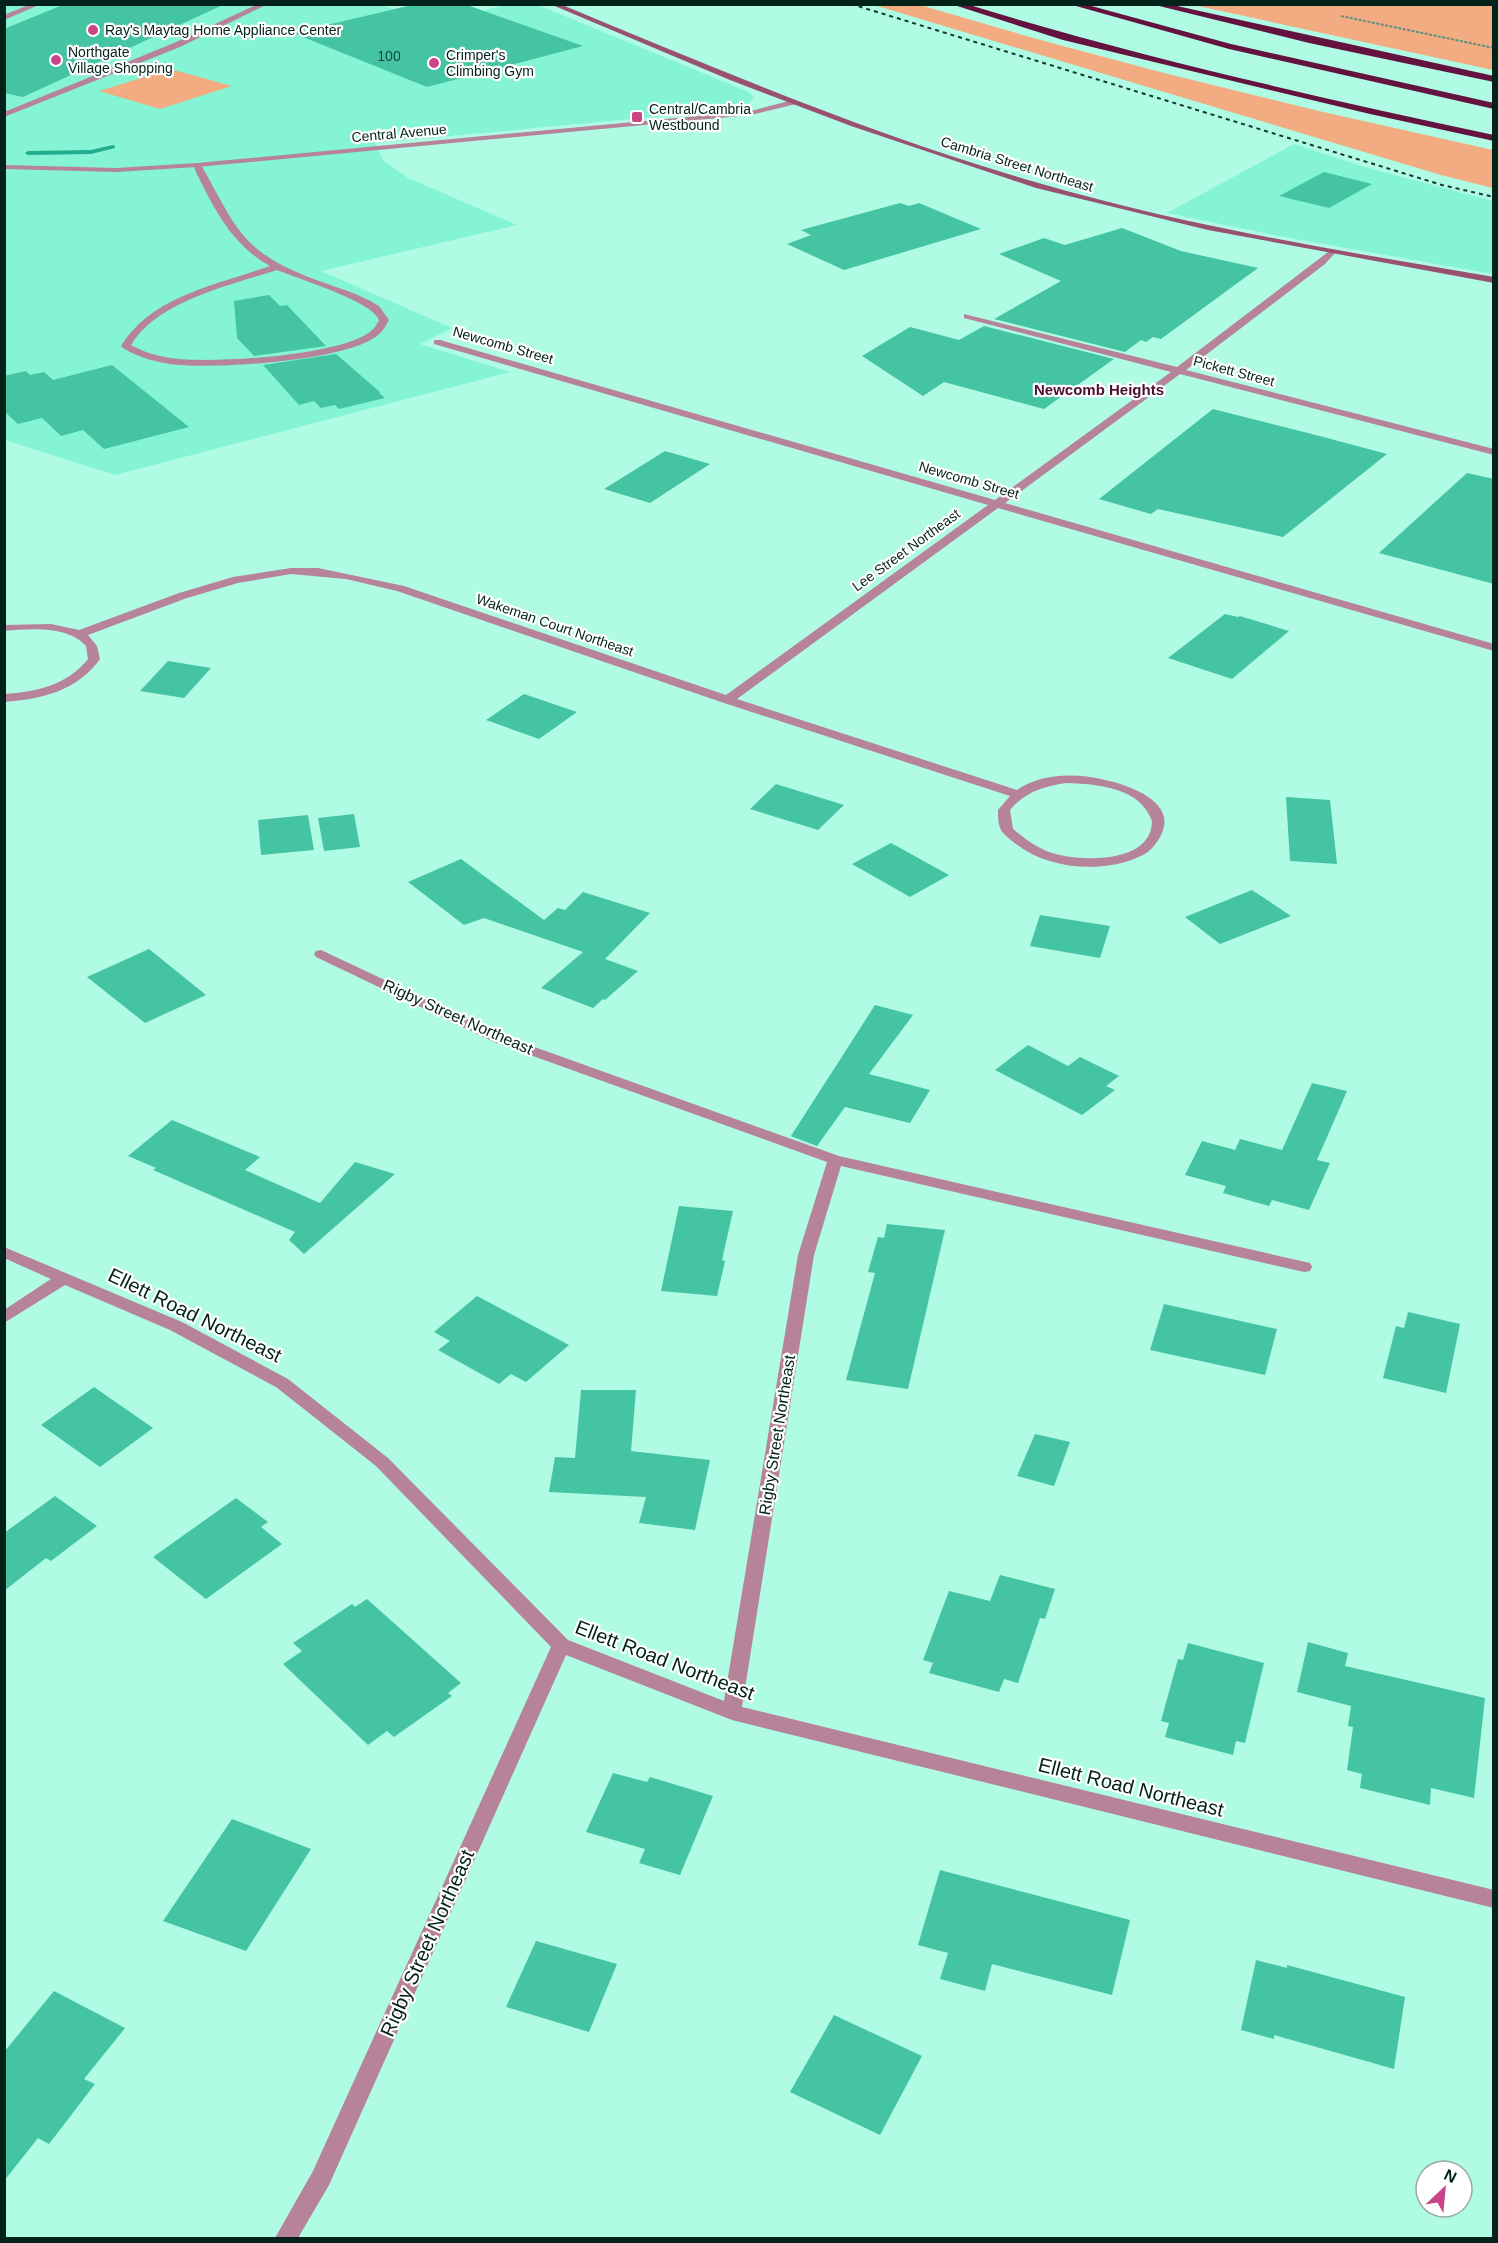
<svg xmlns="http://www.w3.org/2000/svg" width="1498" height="2243" font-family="Helvetica,sans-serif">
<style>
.built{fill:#85f4d4}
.green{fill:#f3ac81}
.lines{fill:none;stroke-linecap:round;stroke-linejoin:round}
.stream{fill:#23ad8e;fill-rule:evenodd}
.building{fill:#45c4a4}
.path{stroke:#59907f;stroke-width:2;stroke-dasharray:3 1.5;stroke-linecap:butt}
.service{fill:#b68398;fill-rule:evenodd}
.minor{fill:#b68398;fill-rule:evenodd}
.secondary{fill:#995172;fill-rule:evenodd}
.motorway{fill:#64123f;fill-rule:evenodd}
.rail{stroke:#14382f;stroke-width:2;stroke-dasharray:4 4;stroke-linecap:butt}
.poi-dot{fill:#ca4588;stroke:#fff;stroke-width:2}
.labels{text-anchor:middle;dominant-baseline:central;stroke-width:4.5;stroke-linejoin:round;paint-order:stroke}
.far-poi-label{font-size:14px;fill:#02221a;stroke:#fff;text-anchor:start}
.number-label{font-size:14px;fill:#134a3c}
.far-street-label{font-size:14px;fill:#02221a;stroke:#fff}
.far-neighbourhood-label{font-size:15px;font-weight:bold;fill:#4d0e30;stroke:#fff}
.street-label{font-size:16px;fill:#02221a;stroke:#fff}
.near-street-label{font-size:20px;fill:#02221a;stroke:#fff}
</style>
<rect width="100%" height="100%" fill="#affbe3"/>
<path class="built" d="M380,4L435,24L504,5H538L749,92L754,97L746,106L729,110L375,143L383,160L408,178L517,225L321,271L452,328L420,344L510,372L115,475L5,440V5Z
M1294,144L1368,168L1493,201V274L1284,237L1167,213Z"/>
<path class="green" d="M874,5H920L1033,38L1164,73L1319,111L1493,150V188L1441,175Z
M1193,5H1493V70Z
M170,69L232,86L160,109L99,91Z"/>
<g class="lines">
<path class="stream" d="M113,145L115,146V148L91,154L28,155L25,153L28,151L91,150Z"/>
</g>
<path class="building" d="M65,4H225L23,97L4,93V29Z
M416,4H464L583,46L427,87L293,33Z
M1324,172L1372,184L1329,208L1279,196Z
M900,203L909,206L919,203L981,229L844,270L787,244L811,235L801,230Z
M1122,228L1181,251L1258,268L1161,339L1153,337L1146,342L1141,340L1125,352L994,319L1061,281L999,254L1044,238L1065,245Z
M269,295L280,306L287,305L326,346L254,356L237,338L234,301Z
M984,326L1114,359L1044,409L944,382L923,396L862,356L910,327L959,340Z
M336,354L381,393H379L385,398L339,409L335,405L321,408L314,401L299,405L263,365Z
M112,365L189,427L104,449L83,430L61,436L42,418L18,424L4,411V376L26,371L30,375L44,372L53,380Z
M1213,409L1312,434L1387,454L1283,537L1158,509L1151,514L1099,499Z
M665,451L710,464L650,503L604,489Z
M1467,473L1494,479V584L1379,553Z
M1225,614L1238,617L1240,616L1289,631L1232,679L1168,658Z
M168,661L211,668L184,698L140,691Z
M524,694L577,712L539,739L486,720Z
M776,784L844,805L818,830L750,809Z
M1286,797L1330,800L1337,864L1290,861Z
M354,814L360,847L324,851L318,818Z
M308,815L314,850L261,855L258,820Z
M891,843L949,875L910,897L852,864Z
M461,859L544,920L558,908L565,910L583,892L650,913L605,959L638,971L605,1000L603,999L593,1008L541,988L583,952L484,918L464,925L408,882Z
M1252,890L1291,916L1220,944L1185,917Z
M1040,915L1110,926L1100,958L1030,946Z
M149,949L206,995L145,1023L87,977Z
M875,1005L913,1015L869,1074L930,1090L910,1123L845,1107L817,1146L793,1137L791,1136Z
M1028,1045L1068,1066L1080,1057L1119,1076L1106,1086L1115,1090L1082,1115L995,1070Z
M1312,1083L1347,1091L1317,1160L1330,1163L1309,1210L1272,1200L1269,1206L1223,1193L1226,1186L1185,1175L1202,1141L1235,1150L1240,1139L1282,1150Z
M172,1120L260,1157L245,1170L320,1203L355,1162L395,1174L304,1254L289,1240L295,1232L153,1170L156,1168L128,1156Z
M679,1206L733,1211L722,1260L725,1261L717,1296L661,1291Z
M887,1224L945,1230L908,1389L846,1380L875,1273L868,1272L878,1237L884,1238Z
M477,1296L569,1345L526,1382L511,1374L499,1384L438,1350L450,1341L434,1332Z
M1164,1304L1277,1329L1265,1375L1150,1350Z
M1408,1312L1460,1324L1446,1393L1383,1378L1396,1326L1404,1328Z
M94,1387L153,1428L100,1467L41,1425Z
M581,1390H636L631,1451L710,1460L695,1530L639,1523L646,1497L549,1492L555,1457L575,1458Z
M1035,1434L1070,1442L1054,1486L1017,1476Z
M55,1496L97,1526L51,1561L46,1558L4,1591V1533Z
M236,1498L268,1522L261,1527L282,1544L206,1599L153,1557Z
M1000,1575L1055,1589L1045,1619L1040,1618L1018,1683L1004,1679L999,1692L929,1673L933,1663L923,1660L949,1591L990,1601Z
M367,1599L461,1683L448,1693L452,1696L394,1737L387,1731L368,1745L283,1664L302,1651L293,1643L352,1604L355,1607Z
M1308,1642L1348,1653L1345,1666L1485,1698L1474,1798L1431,1788L1430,1805L1360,1788L1362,1774L1347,1770L1353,1727L1348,1726L1351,1706L1297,1692Z
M1188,1643L1264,1663L1245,1743L1236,1741L1233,1755L1165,1737L1169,1723L1161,1721L1178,1659L1183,1660Z
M613,1773L647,1782L650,1777L713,1796L680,1875L639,1863L645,1849L586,1832Z
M232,1819L311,1849L246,1951L163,1921Z
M940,1870L1130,1920L1112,1995L992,1964L985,1991L940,1979L948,1953L918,1945Z
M536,1941L617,1964L589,2032L506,2007Z
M1256,1960L1287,1968V1965L1405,1997L1394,2069L1274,2035V2039L1241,2030Z
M54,1991L125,2028L84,2079L95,2084L49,2144L38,2138L4,2181V2052Z
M834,2015L922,2056L880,2135L790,2092Z"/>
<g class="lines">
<path class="path" d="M1341,16L1494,48"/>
<path class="service" d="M31,4H41L4,20V15Z
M258,4H268L180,47L4,117V112L174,43Z
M194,163H200C236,226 239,250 311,278C334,287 359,293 379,306L389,320C386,325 383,331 378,335C349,361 210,370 170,364C152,361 138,357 123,348L121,346C151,296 219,284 270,266C237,248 218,217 202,184C199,178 194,170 194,163ZM277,270C298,279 372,301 379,320C377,324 375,328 371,331C342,356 210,364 171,358C156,356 144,352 131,345C157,301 231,285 277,270Z"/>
<path class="minor" d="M793,100H796V104L751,115L197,167L116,172L4,169V165L116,168L197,163L751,111Z
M1332,249L1336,252L1325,264L1186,370L1494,449V455L1180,374L1005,503L1494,644V651L998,508L737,699L1017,790C1042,773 1077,773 1105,780C1129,785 1178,802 1161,835C1157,843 1151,851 1143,855C1105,874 1049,870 1016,844C1010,839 1003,835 1000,828C998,823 998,816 998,810L1010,796L724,703L397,591L346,579L291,574L238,583L187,598L88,635L97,646L100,659C77,691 42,699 4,702V694C37,692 67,685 88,659L86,646C66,625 31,629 4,631V625L51,624L79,630L179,593L233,577L291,568H318L404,586L726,695L988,505L434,344V340H440L995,500L1171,372L964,318V314L1177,367ZM1066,783C1097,784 1140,787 1152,821C1152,865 1077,862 1049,852C1036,847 1024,838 1013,829L1010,810C1026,791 1043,787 1066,783Z
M321,950L504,1036L839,1156L1310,1263L1312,1267L1310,1271L1304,1272L841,1166L814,1255L742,1707L1494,1890V1908L732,1720L566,1655L329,2185L298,2238H275L313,2171L551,1647L376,1466L276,1387L170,1330L65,1285L4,1323V1310L51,1279L4,1258V1247L182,1322L288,1379L388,1458L568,1640L724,1701L798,1255L827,1162L494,1042L316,957L314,954L316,951Z"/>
<path class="secondary" d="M550,4H560C719,70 877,137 1042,184C1190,227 1342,251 1494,277V283L1208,230L1036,188L851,126L730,80Z"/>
<path class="motorway" d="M951,4H966C1139,57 1316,97 1494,135V141L1370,114L1063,40Z
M1069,4H1084L1231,44L1494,103V109L1229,49Z
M1151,4H1168L1494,76V82L1309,43Z"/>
<path class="rail" d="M851,4L1442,185L1494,197"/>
</g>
<g class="poi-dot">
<circle cx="93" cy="30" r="6"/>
<circle cx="56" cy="60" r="6"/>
<circle cx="434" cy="63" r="6"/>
<rect x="631" y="111" width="12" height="12" rx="3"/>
</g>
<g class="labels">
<g class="far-poi-label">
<text x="105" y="30">Ray's Maytag Home Appliance Center</text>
<text x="68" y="52">Northgate<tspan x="68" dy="16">Village Shopping</tspan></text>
<text x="446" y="55">Crimper's<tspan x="446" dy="16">Climbing Gym</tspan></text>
<text x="649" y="109">Central/Cambria<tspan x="649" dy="16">Westbound</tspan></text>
</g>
<g class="number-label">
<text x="389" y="56">100</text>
</g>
<g class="far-street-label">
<text transform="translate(399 133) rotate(-5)">Central Avenue</text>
<text transform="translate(1017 164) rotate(17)">Cambria Street Northeast</text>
<text transform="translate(503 345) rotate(16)">Newcomb Street</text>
<text transform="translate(1234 371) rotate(15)">Pickett Street</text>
<text transform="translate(969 480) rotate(16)">Newcomb Street</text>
<text transform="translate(906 550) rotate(-36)">Lee Street Northeast</text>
<text transform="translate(555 625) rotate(19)">Wakeman Court Northeast</text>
</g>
<g class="far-neighbourhood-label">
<text x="1099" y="389">Newcomb Heights</text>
</g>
<g class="street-label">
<text transform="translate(458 1017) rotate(24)">Rigby Street Northeast</text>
<text transform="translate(777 1435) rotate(-81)">Rigby Street Northeast</text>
</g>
<g class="near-street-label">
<text transform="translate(195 1315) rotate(26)">Ellett Road Northeast</text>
<text transform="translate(665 1660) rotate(21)">Ellett Road Northeast</text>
<text transform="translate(1131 1787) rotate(14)">Ellett Road Northeast</text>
<text transform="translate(427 1943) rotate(-66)">Rigby Street Northeast</text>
</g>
</g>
<rect width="1498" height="2243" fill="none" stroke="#02221a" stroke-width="12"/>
<g transform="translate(1444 2189) rotate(26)"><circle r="28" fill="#ffffff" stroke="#9aa7a3" stroke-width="1.5"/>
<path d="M0-4.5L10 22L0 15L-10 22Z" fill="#ca4588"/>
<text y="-9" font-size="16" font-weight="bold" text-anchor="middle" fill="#02221a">N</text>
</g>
</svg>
